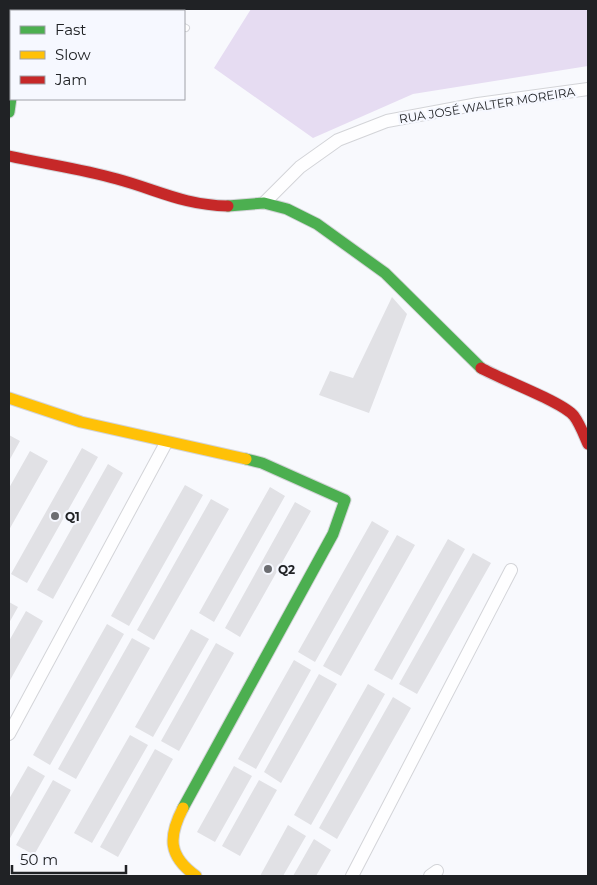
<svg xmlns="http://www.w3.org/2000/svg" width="597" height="885" font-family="Montserrat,sans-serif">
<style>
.green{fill:#e6dcf2}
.building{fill:#e1e1e5}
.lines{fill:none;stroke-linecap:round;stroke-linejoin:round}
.lane-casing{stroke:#d3d4d8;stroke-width:8}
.street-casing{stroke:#d3d4d8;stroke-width:14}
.fast-casing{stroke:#d3d4d8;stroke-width:13}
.slow-casing{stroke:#d3d4d8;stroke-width:13}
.jam-casing{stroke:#d3d4d8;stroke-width:13}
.lane{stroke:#fefeff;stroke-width:6}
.street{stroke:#fefeff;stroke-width:12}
.fast{stroke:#4caf50;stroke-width:11}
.slow{stroke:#ffc107;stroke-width:11}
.jam{stroke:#c62828;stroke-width:11}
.poi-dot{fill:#6c6d71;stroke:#f6f8ff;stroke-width:2}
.labels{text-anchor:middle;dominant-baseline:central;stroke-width:4.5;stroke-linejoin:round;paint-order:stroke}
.street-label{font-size:12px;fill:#202225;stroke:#f6f8ff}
.poi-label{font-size:12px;font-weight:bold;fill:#202225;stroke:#f6f8ff;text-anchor:start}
</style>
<rect width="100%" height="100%" fill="#f8f9fd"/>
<path class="green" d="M251,9H588V66L413,94L313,138L214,68Z"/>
<path class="building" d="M392,297L407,314L369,413L319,395L330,371L353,378Z
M9,435L20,441L9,461Z
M82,448L98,457L27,583L11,574Z
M30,451L48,461L9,530V488Z
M108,464L123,473L53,599L37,590Z
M185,485L203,495L129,626L111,616Z
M270,487L285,496L214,622L199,613Z
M211,499L229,509L154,640L137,630Z
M295,502L311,511L240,637L225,628Z
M372,521L389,531L315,662L298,652Z
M397,535L415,545L341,676L323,666Z
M448,539L465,549L392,680L374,670Z
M473,553L491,563L417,694L399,684Z
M9,602L18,607L9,623Z
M26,611L43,621L9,682V641Z
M107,624L124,634L50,765L33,755Z
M191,629L209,639L153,737L135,727Z
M132,638L150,648L76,779L58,769Z
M216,643L234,653L179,751L161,741Z
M294,660L311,670L256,769L238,759Z
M319,674L337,684L281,783L264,772Z
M368,684L385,694L311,825L294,815Z
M393,697L411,708L337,839L319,828Z
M130,735L148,745L92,843L74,833Z
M155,749L173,759L118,857L100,847Z
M28,766L45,776L9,840V799Z
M234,766L252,776L215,842L197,832Z
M53,780L71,790L34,855L16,845Z
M259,780L277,790L240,856L222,846Z
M288,825L306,836L283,876H260Z
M314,839L331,850L316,876H293Z"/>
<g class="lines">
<defs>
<path id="lane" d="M162,9L165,11
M184,27L186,28"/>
<path id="street" d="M12,9L20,11
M264,203L300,167L338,140L387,121L478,104L588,89
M9,734L166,443
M352,876L511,570
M430,876L437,871"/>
<path id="fast" d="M27,9V11
M9,112L11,98
M228,206L264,203L287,209L317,224L385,273L481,368
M183,808L333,534L345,500L262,463L246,459"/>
<path id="slow" d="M9,398L81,422L246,459
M183,808C168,837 168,856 196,876"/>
<path id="jam" d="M9,156C45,164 82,169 117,179C158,190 183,205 228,206
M481,368C502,380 563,402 574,416C580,424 584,435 588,444"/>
</defs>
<use href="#lane" class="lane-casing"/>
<use href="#street" class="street-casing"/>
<use href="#fast" class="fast-casing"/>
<use href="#slow" class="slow-casing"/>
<use href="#jam" class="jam-casing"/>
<use href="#lane" class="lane"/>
<use href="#street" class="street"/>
<use href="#fast" class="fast"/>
<use href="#slow" class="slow"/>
<use href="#jam" class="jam"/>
</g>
<g class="poi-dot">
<circle cx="55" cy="516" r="5"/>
<circle cx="268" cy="569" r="5"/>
</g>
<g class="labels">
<g class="street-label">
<text transform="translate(487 105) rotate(-9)">RUA JOSÉ WALTER MOREIRA</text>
</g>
<g class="poi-label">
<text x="65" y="516">Q1</text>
<text x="278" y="569">Q2</text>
</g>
</g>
<rect width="597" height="885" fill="none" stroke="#202225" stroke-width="20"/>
<rect x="10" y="10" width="175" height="90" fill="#f6f8ff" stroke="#a0a2a8"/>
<rect x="20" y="26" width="25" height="8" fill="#4caf50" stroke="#a0a2a8"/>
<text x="55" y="35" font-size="15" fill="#202225">Fast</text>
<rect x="20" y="51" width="25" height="8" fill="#ffc107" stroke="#a0a2a8"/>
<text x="55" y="60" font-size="15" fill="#202225">Slow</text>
<rect x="20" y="76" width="25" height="8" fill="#c62828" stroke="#a0a2a8"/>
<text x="55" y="85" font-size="15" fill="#202225">Jam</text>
<path d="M12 865v8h114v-8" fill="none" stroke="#202225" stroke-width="2.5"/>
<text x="20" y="865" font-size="15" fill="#202225" stroke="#f6f8ff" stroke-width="4" paint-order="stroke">50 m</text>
</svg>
